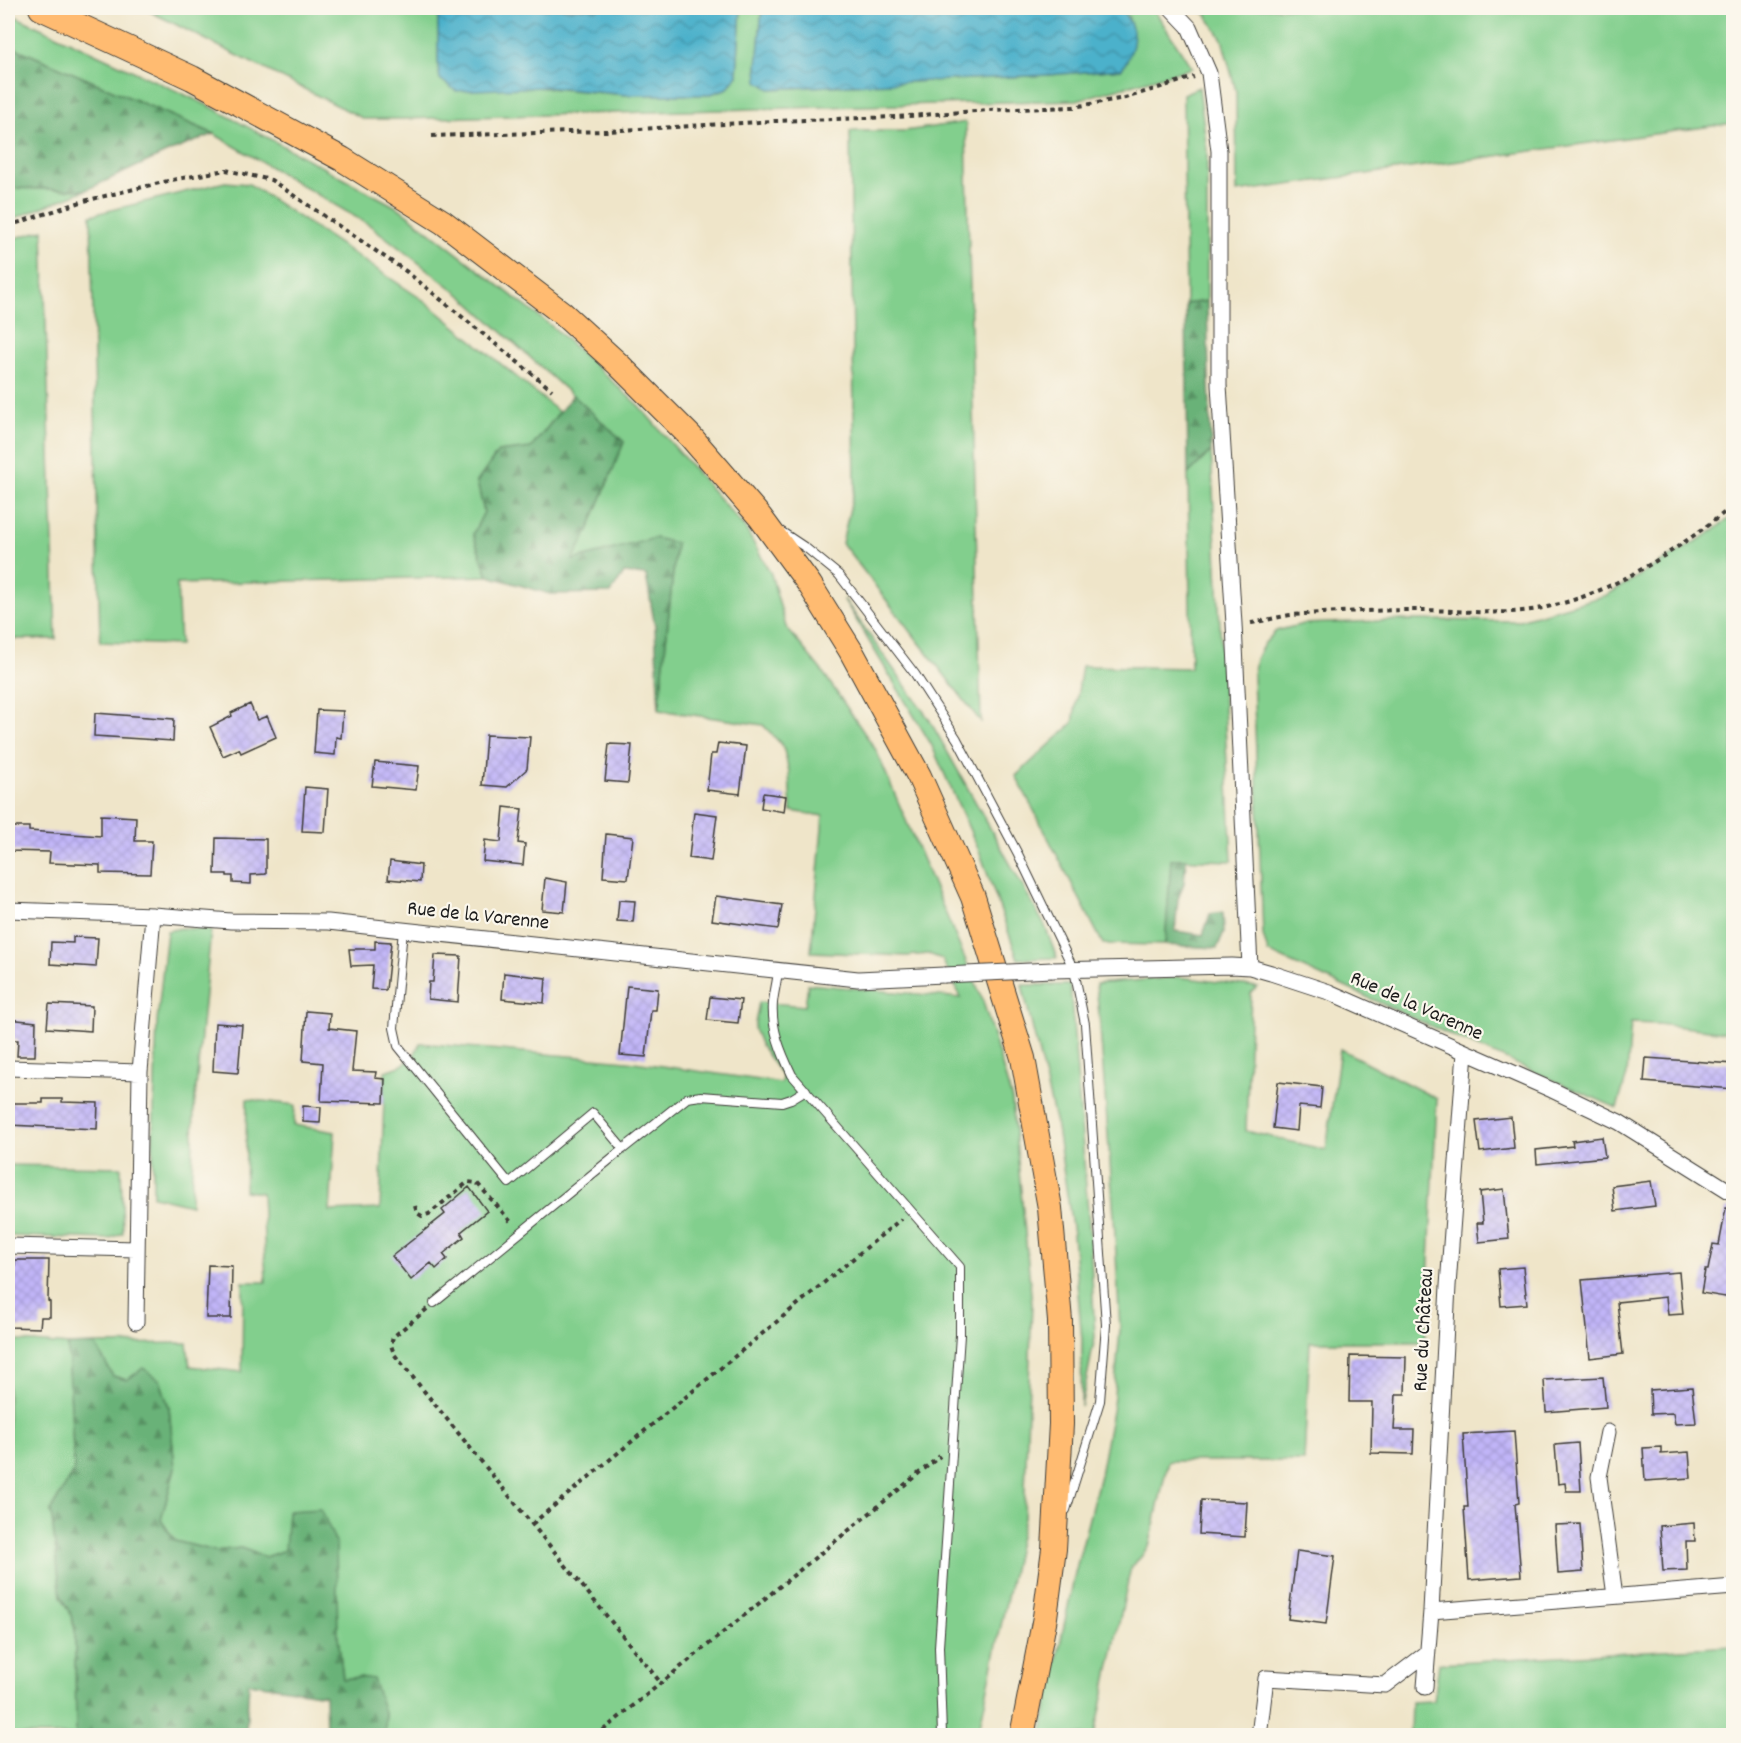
<svg xmlns="http://www.w3.org/2000/svg" width="1741" height="1743" font-family="Dekko,sans-serif">
<style>
.green{fill:#82cf8d;stroke:#4f7654;stroke-width:1.5}
.forest{fill:url(#forest-firs);stroke:#42674a;stroke-width:1.5}
.water{fill:url(#water-waves);stroke:#346674;stroke-width:1.5}
.building{fill:url(#building-cross-hatch)}
.lines{fill:none;stroke-linecap:round;stroke-linejoin:round}
.service-casing{stroke:#3c3a36;stroke-width:10}
.minor-casing{stroke:#3c3a36;stroke-width:17}
.primary-casing{stroke:#3c3a36;stroke-width:26}
.path{stroke:#3c3a36;stroke-width:4;stroke-dasharray:4.5 4.5;stroke-linecap:butt}
.service{stroke:#fff;stroke-width:8}
.minor{stroke:#fff;stroke-width:15}
.primary{stroke:#ffbb71;stroke-width:24}
.minor-bridge-casing{stroke:#3c3a36;stroke-width:17;stroke-linecap:butt}
.minor-bridge{stroke:#fff;stroke-width:15}
.labels{text-anchor:middle;dominant-baseline:central;stroke-width:4.5;stroke-linejoin:round;paint-order:stroke}
.street-label{font-size:21px;fill:#1c1c1c;stroke:#fbf7ec}
</style>
<defs>
<pattern id="forest-firs" width="22" height="20" patternUnits="userSpaceOnUse" patternTransform="scale(1.5)"><rect width="22" height="20" fill="#69b278"/><path d="M5 1l3.5 6h-7zM16 11l3.5 6h-7z" fill="#569062"/></pattern>
<pattern id="water-waves" width="16" height="10" patternUnits="userSpaceOnUse" patternTransform="scale(1.5)"><rect width="16" height="10" fill="#4cb1cb"/><path d="M0 5q4-4 8 0t8 0" fill="none" stroke="#3e8fa4"/></pattern>
<pattern id="building-cross-hatch" width="8" height="8" patternUnits="userSpaceOnUse" patternTransform="scale(1.5)"><rect width="8" height="8" fill="#c1b5f8"/><path d="M0 0l8 8M0 8l8-8" fill="none" stroke="#a59bd4"/></pattern>
</defs>
<rect width="100%" height="100%" fill="#fbf7ec"/>
<filter id="ink" filterUnits="userSpaceOnUse"><feTurbulence type="fractalNoise" baseFrequency=".0167" numOctaves="2"/><feDisplacementMap in="SourceGraphic" scale="12" xChannelSelector="R" yChannelSelector="G"/><feConvolveMatrix kernelMatrix="1 2 1 2 8 2 1 2 1" color-interpolation-filters="sRGB"/></filter>
<filter id="wash" filterUnits="userSpaceOnUse"><feTurbulence type="fractalNoise" baseFrequency=".008" numOctaves="4" result="noise"/><feDisplacementMap in="SourceGraphic" scale="24" xChannelSelector="R" yChannelSelector="G"/><feGaussianBlur stdDeviation="1.35" result="paint"/><feColorMatrix in="noise" values="0 0 0 0 0 0 0 0 0 0 0 0 0 0 0 0 0 1.4 0 .05"/><feComposite in="paint" operator="in"/></filter>
<g filter="url(#wash)">
<rect width="100%" height="100%" fill="#efe5c9"/>
<path class="green" d="M143,8H438V66L440,79L627,95H708L728,88L737,75L741,8H762L757,67L759,81L770,89L1048,75L1122,69L1129,17L1119,8H1153L1192,68L1077,100L401,119H364Z
M1198,8H1733V123L1237,192L1236,91L1222,39L1207,16Z
M8,13L209,106L400,209L555,329L639,406L745,528L771,574L786,627L822,671L876,750L983,1001L1012,1100L1032,1303L1024,1517L978,1735H385V1715L360,1677L343,1679L338,1636L285,1550L265,1557L241,1548L215,1551L175,1541L161,1520L175,1468L169,1408L160,1380L143,1369L127,1380L113,1376L95,1344L187,1343L190,1366L242,1372L243,1282H266L262,1193L245,1191L247,1099L295,1105L294,1125L335,1132L330,1211L380,1209L385,1071C404,1066 413,1061 420,1043L627,1061L781,1083L782,1076L761,1046L754,1029L759,1002L805,1006L808,984L961,998L942,959L929,954L907,956L811,952L823,816L791,811L789,771L783,746L763,725L659,710L676,543L572,561L587,533L624,442L463,297L371,226L214,134L8,45Z
M1199,87L1207,151V301L1186,304L1183,94Z
M966,122V131L981,722L842,543L855,486L850,131H905Z
M225,182L249,184L426,302L559,412L531,449L498,452L477,482L484,512L473,534L488,576L177,584L180,645L100,642L91,215Z
M8,188L86,190L8,221Z
M43,230L56,639H8V240Z
M1211,451L1232,861L1172,859L1165,945L1103,944L1016,776L1073,723L1082,666L1191,668L1188,474Z
M1733,516V1033L1658,1024L1631,1023L1627,1075L1617,1108L1446,1033L1268,952L1263,935L1253,675L1256,659L1264,644L1276,631L1303,624L1406,620L1516,621L1607,595L1705,536Z
M843,598L929,719L1045,926L1057,958L1018,959L980,853L931,744Z
M181,928L211,930L194,1109L191,1205L153,1196V1138L157,1022L167,931Z
M1179,977L1258,987L1251,993L1246,1131L1326,1150L1340,1049L1437,1099L1425,1342H1310L1304,1461H1168L1150,1543L1141,1557L1131,1567L1095,1735H1041L1075,1573L1100,1475L1113,1406L1120,1330L1114,1217L1099,1014L1096,984Z
M1022,985H1070L1090,1237L1095,1337L1081,1407L1082,1341L1073,1234L1057,1128Z
M8,1165L121,1167L123,1233L108,1239L8,1236Z
M8,1340L68,1345L74,1471L51,1510L61,1596L69,1609L75,1629L76,1735H8Z
M1733,1646V1735H1410L1411,1702L1434,1701L1439,1663Z"/>
<path class="forest" d="M8,45L214,134L166,153L86,190L8,188Z
M1207,301L1211,451L1188,474L1186,304Z
M573,395L624,442L587,533L573,560L655,538L676,543L659,710L655,627L646,575L624,573L611,593L550,594L488,576L473,534L484,512L477,482L498,452L531,448Z
M1171,859H1186L1184,883L1178,899L1175,931L1203,935L1210,914L1223,912L1224,932L1217,948L1165,945Z
M95,1344L113,1376L127,1380L143,1368L160,1380L169,1408L175,1468L161,1520L175,1541L215,1551L241,1548L265,1557L285,1550L288,1511L321,1509L336,1543L338,1636L343,1679L360,1677L373,1679L385,1715V1735H326L325,1695L249,1683L246,1731L241,1735H76L75,1629L69,1609L61,1596L51,1510L74,1471L68,1345Z"/>
<path class="water" d="M438,8H741L737,75L728,88L708,95H627L544,87L456,91L440,79L438,66Z
M762,8H1119C1139,27 1137,46 1122,69L1048,75L770,89L758,81L757,67Z"/>
<g id="blocks">
<path class="building" d="M250,704L257,720L267,716L276,737L241,753L239,749L223,756L210,727L232,716L231,713Z
M317,710L343,711L341,738L336,737L335,755L314,753Z
M95,713L174,719L173,741L94,736Z
M486,735L530,737L527,769L507,787L482,785Z
M718,743L746,746L740,794L707,790L711,754H716Z
M609,744L632,745L628,783L605,781Z
M375,762L419,766L416,790L372,786Z
M305,787L328,789L325,832L302,831Z
M763,793L786,796L784,812L761,808Z
M504,807L522,809L518,843L525,844L523,865L483,861L485,840L501,842Z
M694,812L717,815L711,861L689,858Z
M101,815L136,817L135,841H152L150,874L100,873V865L49,863L50,852L8,851V827H29V831L101,836Z
M606,834L633,837L628,879L603,877Z
M216,838L266,839V874L251,875V884L233,883V876H227V874H215Z
M390,861L421,865L420,882L388,879Z
M545,878L567,882L564,912L542,910Z
M716,896L782,905L778,929L712,920Z
M619,900L635,901L633,922L617,921Z
M73,937L98,938L96,967L50,964L51,942L73,943Z
M375,941L391,942L386,990L371,989L373,965L351,966L349,949H375Z
M435,955L461,956L458,1002L428,999L429,982H433Z
M504,973L546,978L544,1003L502,999Z
M627,986L658,989L656,1010H651L646,1057L620,1055Z
M710,997L741,1000L738,1023L707,1020Z
M49,1004L92,1006L91,1031L47,1028Z
M306,1011L330,1013L329,1028L356,1031L352,1071L376,1072L375,1078L385,1079L384,1103L321,1101L323,1063L303,1061Z
M8,1019L36,1022L35,1056H17L18,1040H8Z
M215,1023L242,1025L238,1073L213,1071Z
M1646,1058L1734,1064V1089L1644,1082Z
M1278,1082L1322,1087L1320,1108L1299,1106L1297,1131L1273,1128Z
M43,1099H62V1102L98,1103L97,1129L8,1125V1103H43Z
M303,1106L321,1107L320,1123L303,1122Z
M1511,1117L1514,1148L1480,1152L1476,1121Z
M1602,1137L1605,1157L1537,1164L1536,1150L1573,1146L1572,1141Z
M1651,1181L1655,1206L1615,1211L1612,1186Z
M469,1187L487,1211L461,1232L464,1237L443,1254L447,1259L436,1269L431,1263L411,1280L392,1256L445,1214L442,1210Z
M1504,1189L1509,1239L1479,1242L1477,1223H1483L1480,1192Z
M1726,1208L1734,1209V1285L1731,1298L1701,1293L1705,1270H1708L1713,1244L1719,1245Z
M15,1260H49L48,1301L50,1302V1317H41L40,1328L8,1327V1301H13Z
M208,1265L232,1266L231,1318H206Z
M1523,1267L1527,1304L1501,1306L1498,1269Z
M1679,1272L1683,1314L1668,1315L1666,1297L1617,1302L1623,1354L1590,1358L1582,1280Z
M1350,1356L1406,1357L1405,1394H1396L1394,1430H1414L1413,1454L1371,1453L1372,1402H1349Z
M1603,1377L1606,1407L1546,1412L1544,1380Z
M1692,1387L1696,1423L1675,1424L1673,1413L1651,1414L1650,1390Z
M1514,1431L1519,1503L1515,1504L1521,1576L1469,1580L1464,1507H1468L1463,1434Z
M1578,1443L1581,1491H1566L1565,1483L1558,1484L1555,1445Z
M1661,1447V1454L1689,1452L1691,1478L1645,1481L1643,1448Z
M1201,1500L1247,1502L1245,1537L1199,1534Z
M1694,1523L1695,1541H1686L1687,1570L1663,1571L1660,1526Z
M1580,1524L1583,1572L1558,1574L1555,1525Z
M1297,1551L1335,1556L1326,1624L1288,1619Z"/>
</g>
</g>
<g filter="url(#ink)">
<use href="#blocks" fill-opacity="0" stroke="#3c3a36" stroke-width="1.5"/>
<g class="lines">
<defs>
<path id="service" d="M782,532L806,548L839,575L915,674L957,739L1018,854L1074,970L1085,1024L1106,1325L1100,1401L1066,1510
M403,930L394,1028L398,1046L509,1183L593,1113L623,1149L687,1098L701,1096L782,1102L791,1099L806,1090
M778,971C777,982 774,992 773,1003C771,1029 781,1052 792,1075L960,1267V1335L939,1647L942,1734
M434,1303L623,1149"/>
<path id="minor" d="M1171,8L1189,27L1209,73L1219,151V385L1234,624L1250,967
M8,910L153,915L231,921L328,922L858,979L944,975
M1052,970L1232,966L1250,967L1271,973L1329,992L1552,1090L1619,1122L1734,1194
M8,1068L140,1072
M8,1246L137,1249
M136,1322L140,1072L153,915
M1608,1432L1599,1477L1615,1596
M1431,1611L1734,1587
M1425,1687L1431,1611L1448,1286L1465,1052
M1259,1736L1266,1678L1385,1685L1427,1653"/>
<path id="primary" d="M41,8L192,78L342,159L443,222L562,313L618,364L691,437L760,517L810,585L851,651L919,776L973,897L1023,1058L1050,1208L1060,1321L1061,1424L1054,1549L1045,1617L1022,1736"/>
</defs>
<use href="#service" class="service-casing"/>
<use href="#minor" class="minor-casing"/>
<use href="#primary" class="primary-casing"/>
<path class="path" d="M432,136L606,131L775,121L896,117L989,110L1073,107L1125,98L1194,77
M8,226L84,201L172,180L226,170L271,180L407,272L552,390
M1251,623C1264,621 1277,617 1291,615C1333,612 1377,610 1419,610C1461,610 1505,617 1547,607C1617,592 1678,549 1734,505
M415,1206L417,1213L422,1216L429,1214L468,1182L477,1183L512,1223
M427,1309L393,1337L391,1345L394,1354L661,1683
M532,1524L901,1219
M596,1736L940,1456"/>
<use href="#service" class="service"/>
<use href="#minor" class="minor"/>
<use href="#primary" class="primary"/>
<defs>
<path id="minor-bridge" d="M944,975L1052,970"/>
</defs>
<use href="#minor-bridge" class="minor-bridge-casing"/>
<use href="#minor-bridge" class="minor-bridge"/>
</g>
</g>
<g class="labels">
<g class="street-label">
<text transform="translate(478 917) rotate(6)">Rue de la Varenne</text>
<text transform="translate(1416 1007) rotate(24)">Rue de la Varenne</text>
<text transform="translate(1425 1330) rotate(-87)">Rue du Château</text>
</g>
</g>
<rect width="1741" height="1743" fill="none" stroke="#fbf7ec" stroke-width="30"/>
</svg>
